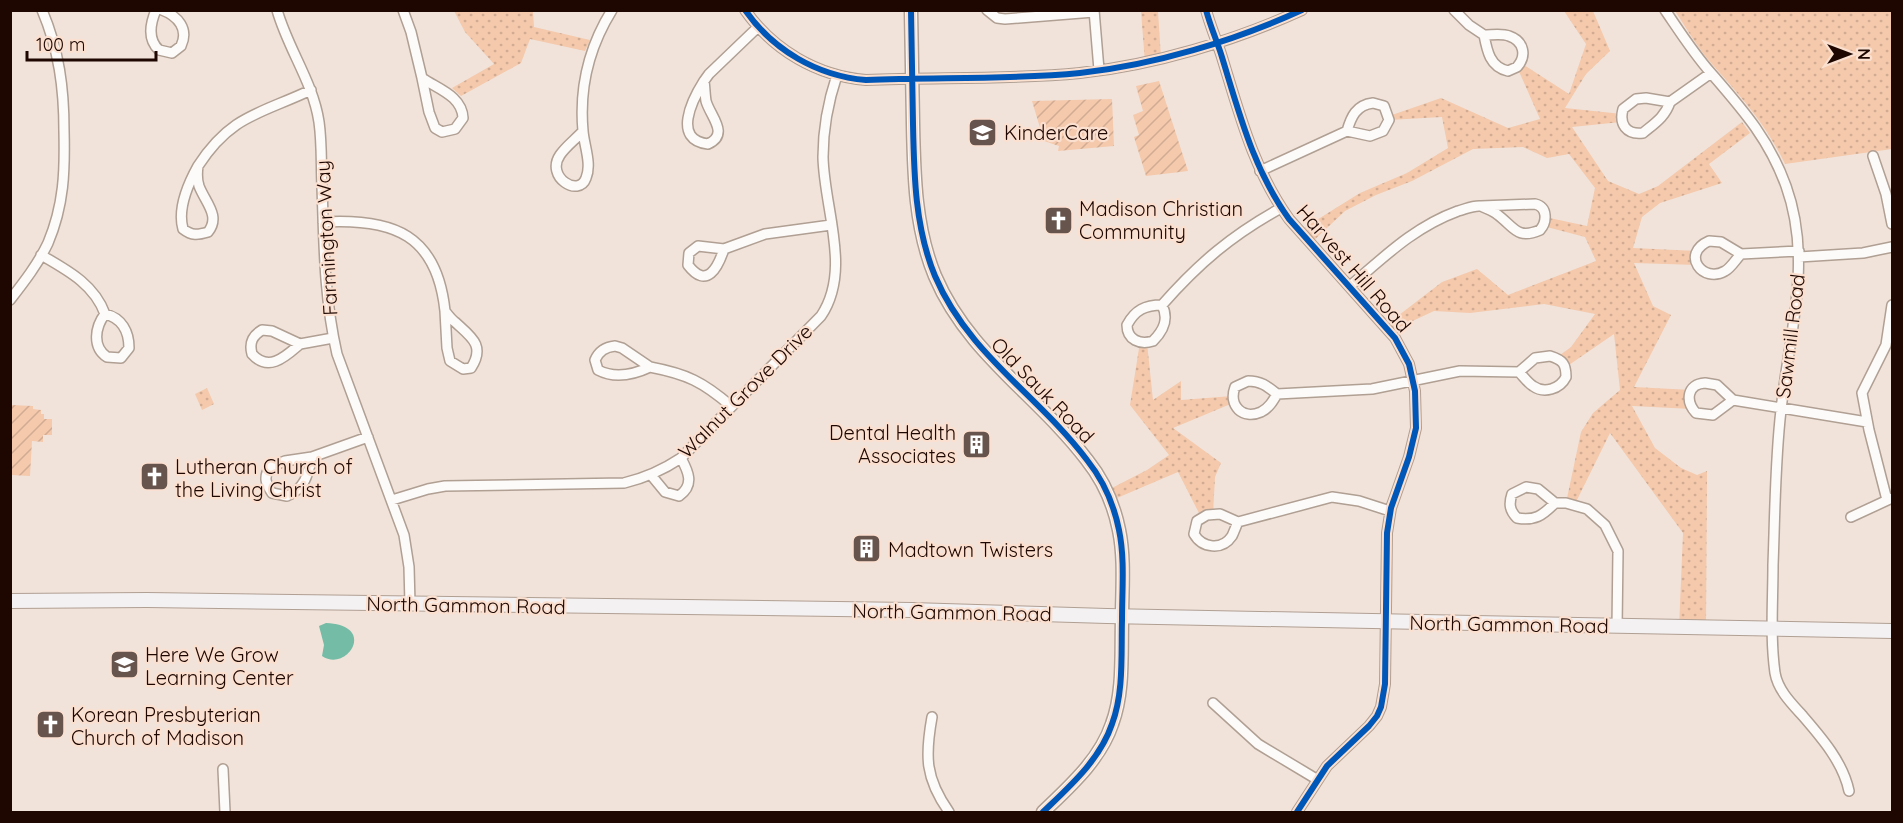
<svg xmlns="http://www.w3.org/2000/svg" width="1903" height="823" font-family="Quicksand,sans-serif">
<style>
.grass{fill:url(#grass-dots)}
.garden{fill:url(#garden-furrows)}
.water{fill:#74bca6}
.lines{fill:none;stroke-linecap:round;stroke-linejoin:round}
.minor-casing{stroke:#b09f93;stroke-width:12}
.tertiary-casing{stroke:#b09f93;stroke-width:15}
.secondary-casing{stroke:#b09f93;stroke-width:16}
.minor{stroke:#fdfbf9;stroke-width:9}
.tertiary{stroke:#fdfbf9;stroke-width:12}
.secondary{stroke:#f4f1f2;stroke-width:14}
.cycleway-casing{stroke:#fbe0d0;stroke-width:10}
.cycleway{stroke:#0057b8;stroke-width:6}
.labels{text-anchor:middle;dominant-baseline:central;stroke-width:4.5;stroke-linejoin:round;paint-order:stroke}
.poi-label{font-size:20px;fill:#1d0700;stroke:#fbe0d0;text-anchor:start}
.street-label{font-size:20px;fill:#1d0700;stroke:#fbe0d0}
</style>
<defs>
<pattern id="grass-dots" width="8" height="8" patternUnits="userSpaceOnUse" patternTransform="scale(1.5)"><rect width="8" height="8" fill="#f4c9ac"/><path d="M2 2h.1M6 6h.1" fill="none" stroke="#d1ab92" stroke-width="1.8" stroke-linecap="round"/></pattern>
<pattern id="garden-furrows" width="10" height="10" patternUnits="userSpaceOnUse" patternTransform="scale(1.5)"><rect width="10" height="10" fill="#f4c9ac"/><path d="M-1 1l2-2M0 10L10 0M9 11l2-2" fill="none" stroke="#d1ab92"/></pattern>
</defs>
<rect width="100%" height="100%" fill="#f1e3da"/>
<path class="grass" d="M454,11H533L534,27L590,40L585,51L530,39L521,63L461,96L452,88L494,64L465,32Z
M1141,11H1158L1161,58L1145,63Z
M1564,11H1593L1610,51L1586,74L1565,108L1622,114L1621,122L1572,127L1608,181L1639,194L1658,186L1742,122L1750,133L1709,164L1722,183L1660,203L1642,217L1633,248L1697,251V265L1634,263L1653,306L1671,315L1634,387L1692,390V409L1632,406L1655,448L1681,468L1697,475L1707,471L1706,628H1679L1683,533L1610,433L1574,506L1566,503L1581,432L1593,413L1620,390L1614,334L1566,367L1556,358L1571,347L1595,314L1544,304L1470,313L1434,311L1391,331L1386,325L1442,282L1477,269L1508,295L1596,261L1585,237L1543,226L1545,217L1587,226L1595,188L1569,154L1547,158L1523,147L1473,149L1412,181L1376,195L1345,211L1311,243L1299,231L1360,193L1407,173L1448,148L1442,117L1389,120V116L1441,98L1508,128L1540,119L1517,67L1521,63L1569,94L1586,44Z
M1675,11H1892V149L1785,164C1764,120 1737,93 1706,57C1695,43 1685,26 1675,11Z
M1140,342L1147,343L1153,400L1181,381V400L1232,396L1233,403L1173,428L1221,463L1215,477L1213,514L1201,517L1178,472L1110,501L1106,491L1147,470L1169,455L1130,405Z
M207,388L214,404L202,410L195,394Z"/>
<path class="garden" d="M1159,81L1188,171L1146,176L1134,137L1139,135L1133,115L1143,111L1136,86Z
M1112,99L1114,146L1058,151L1059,146L1044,141L1032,101Z
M11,405L33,406V409L41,410V414H44V419H52V435H43V442L32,441L30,476L11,475Z"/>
<path class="water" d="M326,623C378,625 347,673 322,656L324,645L319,626Z"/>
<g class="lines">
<defs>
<path id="minor" d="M156,10C150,24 147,39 159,50L172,53L181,46C189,29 178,16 162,10
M277,10C288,49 313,82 319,122C322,143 321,164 322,186C324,244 324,297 337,354L404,535L409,567L410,604
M403,10L411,32L422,78
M745,10C773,50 817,76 866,80C937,77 1009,80 1080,73C1154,65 1234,41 1302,10
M987,10L997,18L1005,19L1094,12
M1094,10L1099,70
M1206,10C1210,25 1216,39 1221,54C1239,112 1253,169 1289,219L1395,338L1409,364L1415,391L1416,428L1409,457L1391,508L1387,533L1385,684L1381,707L1377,716L1369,726L1327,766L1297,812
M1454,10L1469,25L1484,35
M1665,10C1680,32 1694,54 1711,73C1743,110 1769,139 1786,186C1813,261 1789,334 1781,410C1775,461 1775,513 1773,565C1773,601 1770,637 1775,673C1778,690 1791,703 1802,715C1821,737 1843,762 1849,791
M1484,35C1492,35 1502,33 1509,36C1524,41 1527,56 1517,67L1508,71C1490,67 1487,51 1484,35Z
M422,78C438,89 462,96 463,118L455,129L442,132L435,128L429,112Z
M704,81C705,88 705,95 706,101C710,116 730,134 708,144C672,140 692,100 704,81Z
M704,81L709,74L758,27
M1646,98L1670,102C1665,117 1655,123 1643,133C1626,135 1619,124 1623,109L1636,99Z
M1670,102L1711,73
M1373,103L1384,106L1389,120L1383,131L1370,136L1347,131C1351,117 1356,105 1373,103Z
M583,131C584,145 592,164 586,178C579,198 545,177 560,155C566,146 576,139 583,131Z
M583,131C579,87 589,47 612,10
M1873,156L1886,194L1892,224
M198,166C197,173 197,180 199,186C205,202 221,216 208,232C198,235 192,236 183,229C177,208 188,184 198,166Z
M198,166C231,115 260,114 311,90
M1260,171L1347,131
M1535,204C1548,207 1547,222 1540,230C1517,240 1514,227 1498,215C1494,211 1487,209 1481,206Z
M323,222C394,218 437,235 445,311
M1709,241L1721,242L1741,254C1736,259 1731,268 1725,271C1703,284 1680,254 1709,241Z
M698,246L724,249C718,267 707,290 688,265L689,253Z
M724,249L765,234L831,225
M1741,254L1799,251
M41,255C67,270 94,284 105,314
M1799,257L1863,253L1892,247
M1350,286C1384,257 1414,227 1458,211C1466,209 1473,205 1481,206
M10,300C24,282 38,264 48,243C64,205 65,171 64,131C64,88 59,50 42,10
M1162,305C1199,263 1232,235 1281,208
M1162,305C1169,319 1164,330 1153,341C1140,345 1127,340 1127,325C1135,310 1145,305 1162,305Z
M445,311C448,315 451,319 455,322C470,336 486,345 471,368L463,369L450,361L447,348Z
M105,314C122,318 129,332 129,348L121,358L107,357C92,347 95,327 105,314Z
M262,330L272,331L300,344C286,356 269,373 252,354C249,343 252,336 262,330Z
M300,344L333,338
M615,346L622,348L650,367C633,375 615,379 598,370L595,360C599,351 605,347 615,346Z
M1550,356C1563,360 1566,364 1566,377C1560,389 1544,394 1533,386C1528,383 1523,376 1519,372L1535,358Z
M650,367C687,374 703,382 731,406
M1248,381C1261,381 1267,386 1277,394C1273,401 1269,408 1261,412C1243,420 1228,406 1235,387Z
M1705,383L1717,385L1733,400L1713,415L1696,413C1685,401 1687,384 1705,383Z
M1277,394L1372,389L1460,371L1519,372
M1733,400L1867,422
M312,457C308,474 305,489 287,496L272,493C266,484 263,477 270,467L285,461Z
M312,457L368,437
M651,475L665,492L679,496C695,485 688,471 681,458
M1526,487L1538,489L1555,503C1542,516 1535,521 1517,518C1509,510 1509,503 1512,494Z
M392,500L428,489L445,486L624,483C645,478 663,470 681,458L821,316C852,270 824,209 823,157C823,129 828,102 837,75
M1887,500L1869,430L1862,393L1886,345L1892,305
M1555,503H1566L1587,509L1605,525L1618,551L1617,627
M1220,514L1238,522C1236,526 1234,532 1232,536C1222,551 1202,548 1194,534L1197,521L1207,515Z
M1851,517L1892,498
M1238,522L1332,497L1359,501L1390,511
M1213,703L1258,744L1318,780
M932,717C925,756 925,778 949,812
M223,769L225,812"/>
<path id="tertiary" d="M911,10C912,48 912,86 913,124C914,175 915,228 935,276C968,354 1038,395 1087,460C1103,480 1114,505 1119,530C1125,559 1122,590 1122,620C1121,654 1124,692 1112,724C1100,760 1069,787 1043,812"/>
<path id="secondary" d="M10,601L147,600L912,610L1107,616L1892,631"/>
</defs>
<use href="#minor" class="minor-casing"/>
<use href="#tertiary" class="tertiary-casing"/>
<use href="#secondary" class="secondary-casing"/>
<use href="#minor" class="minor"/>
<use href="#tertiary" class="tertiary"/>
<use href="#secondary" class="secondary"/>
<defs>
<path id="cycleway" d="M745,10C773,50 817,76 866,80C937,77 1009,80 1080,73C1154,65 1234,41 1302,10
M911,10C912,48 912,86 913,124C914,175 915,228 935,276C968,354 1038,395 1087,460C1103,480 1114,505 1119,530C1125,559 1122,590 1122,620C1121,654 1124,692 1112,724C1100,760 1069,787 1043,812
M1206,10C1210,25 1216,39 1221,54C1239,112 1253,169 1289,219L1395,338L1409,364L1415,391L1416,428L1409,457L1391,508L1387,533L1385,684L1381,707L1377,716L1369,726L1327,766L1297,812"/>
</defs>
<use href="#cycleway" class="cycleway-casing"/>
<use href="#cycleway" class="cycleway"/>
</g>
<defs>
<symbol id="school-square" viewBox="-11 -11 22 22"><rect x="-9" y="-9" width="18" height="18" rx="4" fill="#67544c" stroke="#fbe0d0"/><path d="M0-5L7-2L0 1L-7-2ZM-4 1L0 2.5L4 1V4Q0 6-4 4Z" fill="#fff"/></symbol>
<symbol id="church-square" viewBox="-11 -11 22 22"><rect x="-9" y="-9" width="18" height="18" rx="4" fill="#67544c" stroke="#fbe0d0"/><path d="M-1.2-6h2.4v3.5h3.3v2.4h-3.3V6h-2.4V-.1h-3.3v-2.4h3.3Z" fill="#fff"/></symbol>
<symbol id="building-square" viewBox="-11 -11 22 22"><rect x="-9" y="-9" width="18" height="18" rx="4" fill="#67544c" stroke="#fbe0d0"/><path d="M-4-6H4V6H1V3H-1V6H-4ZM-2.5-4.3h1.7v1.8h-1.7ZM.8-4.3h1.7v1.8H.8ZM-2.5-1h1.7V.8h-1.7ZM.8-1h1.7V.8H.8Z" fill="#fff"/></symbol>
</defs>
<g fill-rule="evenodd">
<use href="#school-square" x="966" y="116" width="33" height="33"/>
<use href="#church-square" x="1042" y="204" width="33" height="33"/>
<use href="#building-square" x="960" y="428" width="33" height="33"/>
<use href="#church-square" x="138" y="460" width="33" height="33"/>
<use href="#building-square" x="850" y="532" width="33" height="33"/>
<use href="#school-square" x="108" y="648" width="33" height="33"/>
<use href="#church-square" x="34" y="708" width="33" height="33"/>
</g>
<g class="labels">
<g class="poi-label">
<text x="1004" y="132">KinderCare</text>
<text x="1079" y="208">Madison Christian<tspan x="1079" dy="23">Community</tspan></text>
<text x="956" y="432" text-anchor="end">Dental Health<tspan x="956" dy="23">Associates</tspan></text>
<text x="175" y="466">Lutheran Church of<tspan x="175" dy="23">the Living Christ</tspan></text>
<text x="888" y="549">Madtown Twisters</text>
<text x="145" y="654">Here We Grow<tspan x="145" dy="23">Learning Center</tspan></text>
<text x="71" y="714">Korean Presbyterian<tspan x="71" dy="23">Church of Madison</tspan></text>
</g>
<g class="street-label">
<text transform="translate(326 238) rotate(-93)">Farmington Way</text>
<text transform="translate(1354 268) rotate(49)">Harvest Hill Road</text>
<text transform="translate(1790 336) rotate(-83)">Sawmill Road</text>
<text transform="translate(1043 390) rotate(46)">Old Sauk Road</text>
<text transform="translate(745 391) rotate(-45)">Walnut Grove Drive</text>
<text transform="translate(466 605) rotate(1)">North Gammon Road</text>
<text transform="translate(952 612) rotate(1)">North Gammon Road</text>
<text transform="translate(1509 624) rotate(1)">North Gammon Road</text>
</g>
</g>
<rect width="1903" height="823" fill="none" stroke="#1d0700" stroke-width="24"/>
<g transform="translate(1849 54) rotate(90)" stroke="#fbe0d0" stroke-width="4.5" paint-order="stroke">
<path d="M0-4.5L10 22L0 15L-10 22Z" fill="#1d0700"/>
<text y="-9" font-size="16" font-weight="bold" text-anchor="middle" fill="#1d0700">N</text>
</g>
<path d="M27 51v9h129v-9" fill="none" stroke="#1d0700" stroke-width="3"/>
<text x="36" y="51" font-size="18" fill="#1d0700" stroke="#fbe0d0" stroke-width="4.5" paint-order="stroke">100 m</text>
</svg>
